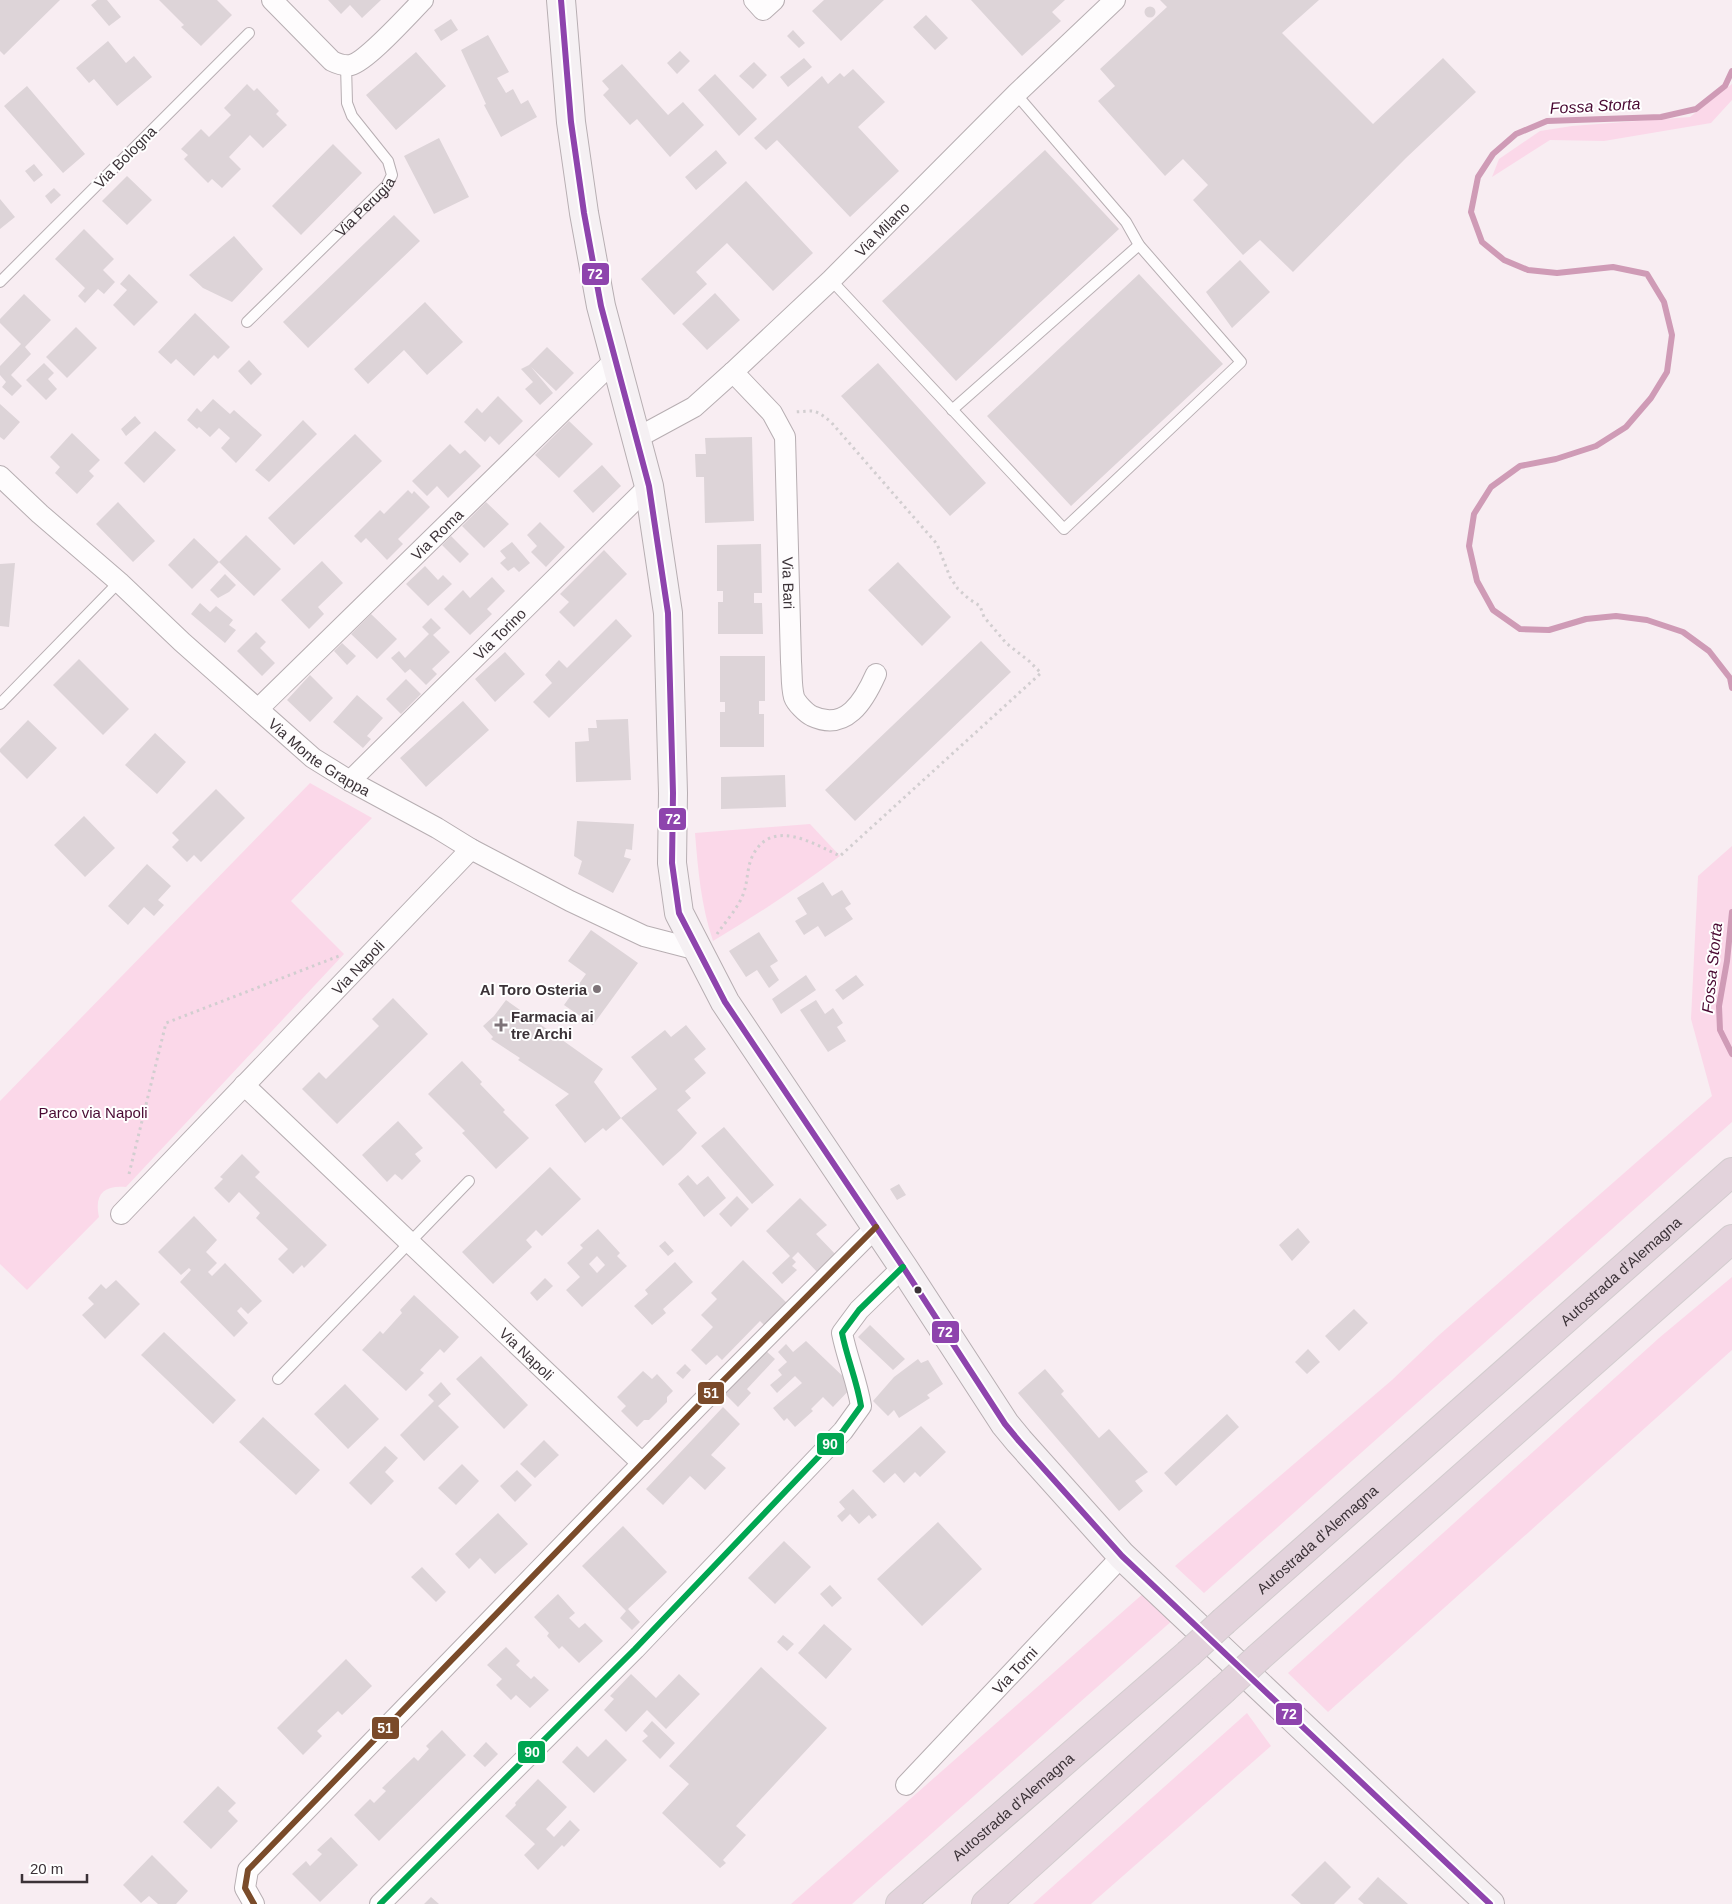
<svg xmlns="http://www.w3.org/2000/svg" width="1732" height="1904" font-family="Helvetica,sans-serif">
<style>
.green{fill:#fbd8e9}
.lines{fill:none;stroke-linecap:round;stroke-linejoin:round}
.stream{stroke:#cf9bb6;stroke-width:6}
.building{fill:#ddd4d8;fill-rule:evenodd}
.lane-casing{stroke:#b7aeb2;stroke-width:12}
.street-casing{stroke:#b7aeb2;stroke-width:22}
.secondary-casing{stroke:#b7aeb2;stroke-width:30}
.highway-casing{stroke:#d2ccce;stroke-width:30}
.path{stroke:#d2ced0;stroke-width:3;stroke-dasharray:2.5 4;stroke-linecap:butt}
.lane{stroke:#fefcfd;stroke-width:10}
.street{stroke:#fefcfd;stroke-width:20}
.secondary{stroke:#f5f0f3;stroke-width:28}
.highway{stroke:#e3d3dc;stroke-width:28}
.highway-bridge-casing{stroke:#d2ccce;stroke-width:30;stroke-linecap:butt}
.highway-bridge{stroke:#e3d3dc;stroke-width:28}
.bus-1-casing{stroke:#fff;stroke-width:10}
.bus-2-casing{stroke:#fff;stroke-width:10}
.bus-3-casing{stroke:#fff;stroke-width:10}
.bus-1{stroke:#8e44ad;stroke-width:6}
.bus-2{stroke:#7a4b2a;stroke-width:6}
.bus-3{stroke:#00a651;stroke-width:6}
.poi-dot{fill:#7d7378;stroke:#fff;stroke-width:2}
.bus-dot{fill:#3b3237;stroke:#fff;stroke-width:2}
.labels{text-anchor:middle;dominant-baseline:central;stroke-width:4;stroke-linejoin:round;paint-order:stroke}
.street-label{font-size:15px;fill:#3b3237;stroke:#fff}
.poi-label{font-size:15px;font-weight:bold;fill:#3b3237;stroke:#fff;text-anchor:end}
.park-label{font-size:15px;fill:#4a0a33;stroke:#fff}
.water-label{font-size:16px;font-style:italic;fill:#4a0a33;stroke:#fff}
.line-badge{stroke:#fff;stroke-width:2}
.badge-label{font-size:14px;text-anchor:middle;font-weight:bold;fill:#fff}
</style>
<rect width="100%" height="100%" fill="#f8edf2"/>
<path class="green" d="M1732,84V100L1711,123L1604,141L1550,140L1492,177L1499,159L1540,131L1572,126L1690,117Z
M310,783L372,818L291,901L344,954L126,1187C104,1185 94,1194 99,1217L27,1290L0,1264V1101Z
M810,824L840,856C799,887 757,915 713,941C701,905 698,870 695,833Z
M1732,846V1122L1204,1593L1175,1566L1392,1380L1438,1336L1712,1096L1691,1019L1698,876Z
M1732,1277V1350L1328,1712L1288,1673L1659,1338Z
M1145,1592L1174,1619L852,1904H791Z
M1247,1713L1271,1746L1091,1904H1033Z"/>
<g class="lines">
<path class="stream" d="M1732,71L1725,86L1696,109L1661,117L1547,121L1516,134L1493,154L1478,177L1471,212L1482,242L1504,260L1528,270L1557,273L1613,267L1647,274L1664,302L1672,335L1667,372L1651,398L1626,427L1596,446L1556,459L1520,466L1491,487L1474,514L1469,546L1477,581L1493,610L1520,629L1549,630L1586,619L1616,616L1647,620L1683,632L1709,651L1730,678L1732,688
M1732,912L1727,961L1719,1006L1720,1030L1732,1054"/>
</g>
<path class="building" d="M0,0H60L4,55L0,51Z
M97,0H107L121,17L109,26L91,5Z
M159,0H217L232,15L201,46L181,27L184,25Z
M328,0H381L362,18L350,5L341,14Z
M824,0H884L841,41L812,11Z
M971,0H1065L1052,12L1061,21L1022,56Z
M1160,0H1319L1282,33L1373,124L1443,58L1476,92L1406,158L1293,272L1260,240L1243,255L1193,200L1208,185L1183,159L1165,176L1098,101L1115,86L1100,69L1167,7Z
M1144.5 12a5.5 5.5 0 1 1 11 0a5.5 5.5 0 1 1-11 0Z
M926,15L948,38L935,50L913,27Z
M451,19L458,30L441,41L434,30Z
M793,30L805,43L799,48L787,36Z
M488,35L509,72L497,78L506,93L513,89L521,104L528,100L537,117L501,137L484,105L486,104L461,50Z
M108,41L126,63L134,56L152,77L117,106L94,79L89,83L76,68Z
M680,51L690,61L677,74L667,63Z
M416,52L446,86L396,130L366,95Z
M804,58L812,67L788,87L780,77Z
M754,62L767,75L753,89L739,76Z
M622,64L668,115L683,102L704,125L670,157L637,119L630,125L603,95L609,89L602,81Z
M853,69L885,102L858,127L899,171L850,217L777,140L766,150L754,138L822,76L828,84L840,73L844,77Z
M715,74L757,119L739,136L698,90Z
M247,84L254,91L257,88L279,111L276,114L287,125L263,148L250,135L229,157L241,169L222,188L212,179L208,183L184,159L188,155L181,149L201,129L209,137L231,115L224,108Z
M27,86L85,154L63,173L4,106Z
M439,138L469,197L434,214L404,156Z
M333,144L362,173L301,235L272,206Z
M716,150L727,163L696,190L685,177Z
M1045,150L1119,229L956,381L882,301Z
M34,164L43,175L34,182L25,171Z
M127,176L152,200L127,225L102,201Z
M746,181L813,253L773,291L727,243L696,272L707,284L674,315L641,279Z
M54,188L61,195L51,204L45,196Z
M0,199L15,217L0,229Z
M394,215L420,241L308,348L283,322Z
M84,229L114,259L103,270L115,282L104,294L98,289L85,303L78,296L85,288L55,259Z
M234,236L263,269L232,302L203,288L189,275Z
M1240,260L1270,292L1232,328L1206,292Z
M129,274L158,302L134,326L113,305L127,290L120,284Z
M1139,274L1223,364L1071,506L987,416Z
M715,293L740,320L707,350L682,324Z
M24,294L51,320L25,347L31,354L11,375L22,386L12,396L2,387L6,382L0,375V366L21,344L0,323V319Z
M425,302L463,342L427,375L404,350L368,384L354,369Z
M195,313L230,347L218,359L214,355L194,376L176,359L171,364L158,352Z
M76,327L97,348L67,378L46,357Z
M547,347L574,373L556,391L531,367L553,393L540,405L525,389L533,382L521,369L529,365Z
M249,360L262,374L251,385L238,371Z
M44,363L54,373L48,379L57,389L46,400L26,380Z
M878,363L986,483L950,516L841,396Z
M498,396L523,421L499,445L490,436L485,442L464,422L477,408L482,413Z
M213,399L230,414L234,410L262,435L236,463L221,448L230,438L219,428L210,437L199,427L197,429L187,420L197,408L201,412Z
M0,404L20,422L4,440L0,437Z
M135,416L141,423L126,436L121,429Z
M303,420L317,434L269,482L255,470Z
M569,421L593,444L559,478L535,455Z
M155,431L176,450L144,483L124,463Z
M72,433L100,460L89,471L94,476L77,494L55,473L60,467L50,457Z
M355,434L382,461L294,545L268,518Z
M752,437L754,521L705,523L704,477H696L695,454H706L705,438Z
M450,444L460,454L465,450L481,466L448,498L437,486L427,496L412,481Z
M602,465L621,486L593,513L573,491Z
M408,490L412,494L414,491L430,507L398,539L403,544L387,560L366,538L361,543L354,536L380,510L384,514Z
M118,502L155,541L133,562L96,524Z
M486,502L509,524L484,548L462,526Z
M540,522L565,547L546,567L531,552L537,546L527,535Z
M246,535L281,569L254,596L219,562L192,589L168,565L194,538L219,562Z
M451,536L469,554L460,563L442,545Z
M512,542L530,563L519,572L514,567L508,571L500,563L506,558L500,551Z
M761,544L762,593H754V603H762L763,634H718V602H723V591H717V545Z
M604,550L627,574L574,627L559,612L569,602L560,594Z
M322,561L343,583L318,607L324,614L309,629L281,600Z
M898,562L951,617L922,646L868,590Z
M15,563L9,627L0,626V564Z
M425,566L438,580L443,575L452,584L428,606L406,584Z
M225,574L236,585L229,592L218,598L210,590Z
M492,577L505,591L487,609L492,614L470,635L444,609L463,590L470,598Z
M200,603L210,612L216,606L233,620L229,625L236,630L225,643L191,614Z
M371,614L397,639L377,659L351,634Z
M431,618L441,628L433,635L450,652L432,669L437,674L426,685L410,669L405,673L391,658L399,651L405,658L429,634L422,627Z
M616,619L632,636L549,718L533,702L552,683L545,675L559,660L567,668Z
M256,632L266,642L260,648L275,663L262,676L237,651Z
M981,641L1011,672L855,821L825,790Z
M342,643L356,656L347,665L334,651Z
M505,652L525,674L495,702L475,679Z
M720,656H765V701H759V714H764V747H720V712H725V702H720Z
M79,659L129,709L103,735L53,685Z
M310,675L333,698L310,722L287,700Z
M406,679L421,694L401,714L386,699Z
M357,695L383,718L367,736L371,739L363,748L333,722Z
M463,701L489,730L426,787L400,758Z
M628,719L631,780L576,782L575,742L589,741L588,728H597L596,720Z
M28,720L57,748L27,779L0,752V749Z
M155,733L186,762L157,794L125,765Z
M785,775L786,807L721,809V777Z
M216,789L245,818L201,862L194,855L187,862L172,847L179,840L172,833Z
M84,816L115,848L85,877L54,845Z
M577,821L634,824L632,850L626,849L624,857L631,859L613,893L578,874L582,861L574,856Z
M147,864L171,886L158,900L164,905L154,916L144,907L128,925L108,906Z
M823,882L832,896L842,890L851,904L845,908L853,919L825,937L818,926L804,935L795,921L807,914L797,898Z
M591,930L638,963L593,1025L564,1005L586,974L568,961Z
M759,932L778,961L770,966L779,980L769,988L757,970L746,977L729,951Z
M806,975L816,990L781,1014L772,999Z
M856,975L864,985L843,1000L835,990Z
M393,998L428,1034L337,1124L302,1089L319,1072L326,1079L379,1026L372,1019Z
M506,1000L603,1069L594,1082L621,1118L606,1131L603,1128L585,1143L555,1105L569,1094L518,1060L520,1058L491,1039L493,1037L483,1026L494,1016Z
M816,1000L825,1014L833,1008L843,1023L837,1027L846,1041L828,1052L800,1010Z
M686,1025L706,1049L694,1059L706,1073L685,1091L691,1098L677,1110L697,1133L681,1150L663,1166L621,1118L657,1089L631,1057L665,1030L671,1037Z
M462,1061L482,1082L480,1084L505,1110L503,1112L529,1138L496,1169L462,1133L465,1131L428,1094Z
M398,1121L423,1148L415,1154L421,1161L402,1180L395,1174L387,1182L362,1155Z
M724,1127L774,1185L752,1204L701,1146Z
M242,1154L260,1172L255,1177L327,1245L304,1268L302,1265L293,1274L278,1259L288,1249L256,1218L260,1213L239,1192L229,1203L214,1188L223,1179L220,1177Z
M550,1167L581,1199L542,1236L536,1230L526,1240L532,1247L493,1284L462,1252Z
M688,1175L697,1185L708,1176L726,1198L704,1217L678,1184Z
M899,1184L906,1195L897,1200L890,1189Z
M737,1196L749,1209L731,1227L719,1214Z
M800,1198L827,1225L816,1234L839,1258L820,1275L798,1252L792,1258L796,1262L792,1266L797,1270L782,1284L772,1273L790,1256L766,1231Z
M194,1216L217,1240L206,1252L217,1263L208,1272L212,1276L225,1263L262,1301L248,1314L241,1307L237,1311L248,1323L234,1337L180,1282L191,1270L189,1268L181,1275L158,1252Z
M1298,1228L1310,1242L1292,1261L1279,1245Z
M598,1229L620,1253L617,1256L627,1266L582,1307L566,1290L580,1277L567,1263L583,1248L580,1245ZM597,1256L605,1265L597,1273L589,1264Z
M665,1241L674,1251L668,1256L659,1246Z
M743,1260L791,1307L769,1330L760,1321L722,1360L717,1355L706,1365L691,1350L713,1327L701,1315L717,1299L711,1293Z
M675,1262L693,1282L663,1309L666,1313L652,1325L634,1306L648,1294L645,1290Z
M545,1278L553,1286L537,1301L530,1293Z
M116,1280L140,1304L105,1339L82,1315L94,1304L88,1298L101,1284L106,1289Z
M414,1295L459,1337L444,1353L440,1349L420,1370L424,1373L406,1391L362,1350L380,1331L383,1334L402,1313L400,1310Z
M1354,1309L1368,1323L1339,1351L1325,1336Z
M870,1325L905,1359L893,1370L858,1337Z
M164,1332L236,1400L213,1424L141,1355Z
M806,1341L853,1386L833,1407L823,1397L811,1409L813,1411L795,1427L787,1418L784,1421L773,1408L802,1383L795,1376L777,1393L770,1385L782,1375L778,1370L787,1362L778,1352L786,1344L793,1352Z
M1308,1349L1320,1362L1307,1374L1295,1362Z
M765,1350L775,1359L747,1389L751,1393L738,1407L725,1394Z
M481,1356L528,1405L504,1429L456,1379Z
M918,1359L921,1363L928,1360L943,1384L927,1395L930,1398L899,1418L894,1410L888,1416L873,1401L894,1377Z
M685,1364L691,1370L683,1379L676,1373Z
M1045,1369L1064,1391L1061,1394L1099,1438L1109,1429L1148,1472L1135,1481L1143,1491L1119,1511L1018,1393Z
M643,1371L652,1379L657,1374L673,1391L667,1397V1402L649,1420H644L637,1427L621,1411L626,1406L617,1397Z
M441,1382L451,1394L438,1406L459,1427L424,1461L400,1435L434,1401L428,1395Z
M345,1384L379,1419L348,1449L314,1414Z
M723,1407L740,1424L711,1455L726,1468L705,1490L690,1476L663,1505L646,1489Z
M1227,1414L1239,1427L1176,1486L1164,1473Z
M263,1417L320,1470L296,1495L239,1442Z
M921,1426L946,1452L920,1477L915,1472L904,1483L895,1473L884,1483L872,1471Z
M544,1440L559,1455L535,1478L520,1464Z
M385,1446L398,1458L385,1472L394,1481L371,1505L349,1483Z
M462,1464L479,1481L456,1505L438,1488Z
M517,1470L532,1485L515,1502L500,1486Z
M853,1489L877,1515L872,1519L869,1515L859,1524L850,1514L842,1522L837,1516L845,1509L839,1502Z
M498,1513L528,1544L495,1574L480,1558L469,1569L455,1554Z
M938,1522L982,1569L922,1626L877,1579Z
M623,1526L667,1572L628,1609L640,1622L632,1630L620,1618L626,1611L582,1566Z
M784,1541L811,1567L775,1604L748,1578Z
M422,1567L446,1592L436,1602L411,1577Z
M830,1585L842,1598L832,1607L820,1594Z
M558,1594L575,1613L569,1618L579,1628L585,1623L603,1641L579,1663L562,1646L559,1649L547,1636L549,1633L534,1617Z
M824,1624L852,1649L826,1679L798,1653Z
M783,1635L794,1644L787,1651L777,1642Z
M506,1647L520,1661L516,1665L531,1679L534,1676L549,1690L530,1708L516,1695L511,1700L496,1685L502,1679L487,1665Z
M346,1659L372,1686L342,1715L338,1711L317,1731L322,1736L303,1755L277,1728Z
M761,1667L827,1728L736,1826L746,1835L723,1860L726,1863L720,1868L662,1813L689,1784L669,1766Z
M631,1674L656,1698L679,1674L700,1694L666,1729L647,1710L626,1732L604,1710L614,1699L610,1696Z
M652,1721L675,1743L660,1759L642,1741L648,1736L643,1731Z
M442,1730L466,1755L379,1841L354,1815L370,1799L374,1803L386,1791L382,1788L414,1757L418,1761L429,1749L426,1746Z
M606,1739L627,1760L594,1793L562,1762L577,1746L588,1757Z
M486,1742L498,1754L485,1767L473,1756Z
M538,1779L567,1807L546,1829L554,1837L570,1820L580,1830L564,1847L562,1845L538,1870L524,1855L535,1844L505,1816L516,1805L515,1803Z
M218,1786L236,1803L228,1811L238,1821L211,1849L183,1822Z
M331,1837L358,1865L320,1902L292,1874L306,1861L310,1866L322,1854L317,1850Z
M152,1855L188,1891L176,1904H158L149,1896L141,1903L123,1885Z
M1325,1861L1351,1887L1334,1904H1301L1291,1895Z
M1378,1877L1408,1904H1364L1358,1899Z
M431,1897L439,1904H424Z"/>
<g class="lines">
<defs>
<g id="lane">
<path d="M831,280L1064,529L1241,362L1139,245L1126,222L1016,94"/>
<path d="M0,282L249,33"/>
<path id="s1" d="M247,322L387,185L392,175L388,161L352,116L347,103L346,65"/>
<path d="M952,410L1139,245"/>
<path d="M0,704L119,582"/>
<path d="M278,1379L469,1181"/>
</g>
<g id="street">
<path d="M272,0L332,61C338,64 344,66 351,65C367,61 409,14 423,0"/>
<path d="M754,0L763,10L774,0"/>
<path id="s2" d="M733,372L772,413L785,437L791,662C792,673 791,686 794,697C796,703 806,713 812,716C846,732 864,701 876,674"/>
<path id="s3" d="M635,439L694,407L733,372L831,280L1016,94L1115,0"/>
<path id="s4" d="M0,476L40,514L119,582L182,642L313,758L350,781L437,828L471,849L570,901L644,936L698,950"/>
<path id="s5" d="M258,709L615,360"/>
<path id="s6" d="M350,781L649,486"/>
<path id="s7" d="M244,1085L642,1463"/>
<path id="s8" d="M121,1214L471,849"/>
<path id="s9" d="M906,1785L1122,1556"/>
<path d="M254,1904L245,1888L248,1870L699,1405L876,1227"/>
<path d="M380,1904L635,1649L843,1431L861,1406C857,1381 847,1358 842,1333L859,1310L903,1267"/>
</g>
<path id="secondary" d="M561,0L571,122L584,213L601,306L649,486L668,613L673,793L672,863L679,913L725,1002L903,1267L1005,1424L1019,1441L1122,1556L1490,1904"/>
<g id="highway">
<path id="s10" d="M1224,1621L1732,1172"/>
<path d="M1259,1657L1732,1239"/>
<path id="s11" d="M900,1904L1188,1654"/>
<path d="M986,1904L1223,1690"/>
</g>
</defs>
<use href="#lane" class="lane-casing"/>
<use href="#street" class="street-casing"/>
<use href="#secondary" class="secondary-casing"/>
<use href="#highway" class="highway-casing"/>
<path class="path" d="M717,934C726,921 739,907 744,892C748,880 747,866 753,855C772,818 813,843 840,856L1041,673L1029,661L1006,643L996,631L984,617L980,606L969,599L958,589L950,577L937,544L831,422C814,408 815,411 794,412
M129,1174L166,1023L339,956"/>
<use href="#lane" class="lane"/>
<use href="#street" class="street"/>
<use href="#secondary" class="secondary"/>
<use href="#highway" class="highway"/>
<defs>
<path id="highway-bridge" d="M1188,1654L1224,1621
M1223,1690L1259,1657"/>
</defs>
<use href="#highway-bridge" class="highway-bridge-casing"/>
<use href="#highway-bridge" class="highway-bridge"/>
<defs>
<path id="bus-1" d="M561,0L571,122L584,213L601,306L649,486L668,613L673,793L672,863L679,913L725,1002L903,1267L1005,1424L1019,1441L1122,1556L1490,1904"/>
<path id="bus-2" d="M254,1904L245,1888L248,1870L699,1405L876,1227"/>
<path id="bus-3" d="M380,1904L635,1649L843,1431L861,1406C857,1381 847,1358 842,1333L859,1310L903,1267"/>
</defs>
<use href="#bus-1" class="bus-1-casing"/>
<use href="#bus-2" class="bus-2-casing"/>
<use href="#bus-3" class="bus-3-casing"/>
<use href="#bus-1" class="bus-1"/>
<use href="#bus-2" class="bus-2"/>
<use href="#bus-3" class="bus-3"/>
</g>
<g class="poi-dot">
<circle cx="597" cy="989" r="5"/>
<path d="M498.5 1017.5h5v5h5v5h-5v5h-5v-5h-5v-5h5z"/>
</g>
<circle class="bus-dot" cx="918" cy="1290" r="4.5"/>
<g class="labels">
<g class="street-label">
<text transform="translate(125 157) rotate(-45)">Via Bologna</text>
<text stroke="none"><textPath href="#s1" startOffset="165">Via Perugia</textPath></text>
<text stroke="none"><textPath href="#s3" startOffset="326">Via Milano</textPath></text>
<text stroke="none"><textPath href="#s5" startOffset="250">Via Roma</textPath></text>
<text stroke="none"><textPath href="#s2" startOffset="230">Via Bari</textPath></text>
<text stroke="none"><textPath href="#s6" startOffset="210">Via Torino</textPath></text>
<text stroke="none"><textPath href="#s4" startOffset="426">Via Monte Grappa</textPath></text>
<text stroke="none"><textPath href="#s8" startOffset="342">Via Napoli</textPath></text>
<text stroke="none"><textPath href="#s10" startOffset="529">Autostrada d'Alemagna</textPath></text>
<text stroke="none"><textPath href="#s7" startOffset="390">Via Napoli</textPath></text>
<text stroke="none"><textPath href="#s10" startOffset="124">Autostrada d'Alemagna</textPath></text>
<text stroke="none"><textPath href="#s9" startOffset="158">Via Torni</textPath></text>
<text stroke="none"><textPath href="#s11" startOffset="149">Autostrada d'Alemagna</textPath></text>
</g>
<g class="poi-label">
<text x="587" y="989">Al Toro Osteria</text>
<text x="511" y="1016" text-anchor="start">Farmacia ai<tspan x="511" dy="17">tre Archi</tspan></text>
</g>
<g class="park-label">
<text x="93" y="1112">Parco via Napoli</text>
</g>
<g class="water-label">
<text transform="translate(1595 106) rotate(-3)">Fossa Storta</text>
<text transform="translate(1712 968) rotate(-84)">Fossa Storta</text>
</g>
</g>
<g class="line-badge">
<rect x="581" y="262" width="29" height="24" rx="5" fill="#8e44ad"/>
<rect x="658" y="807" width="29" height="24" rx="5" fill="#8e44ad"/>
<rect x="931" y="1320" width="29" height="24" rx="5" fill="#8e44ad"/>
<rect x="697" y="1381" width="28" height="24" rx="5" fill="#7a4b2a"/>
<rect x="816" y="1432" width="29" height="24" rx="5" fill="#00a651"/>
<rect x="1275" y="1702" width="28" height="24" rx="5" fill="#8e44ad"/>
<rect x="371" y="1716" width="29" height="24" rx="5" fill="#7a4b2a"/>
<rect x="517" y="1740" width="29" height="24" rx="5" fill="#00a651"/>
</g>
<g class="badge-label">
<text x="595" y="279">72</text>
<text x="673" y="824">72</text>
<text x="945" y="1337">72</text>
<text x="711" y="1398">51</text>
<text x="830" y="1449">90</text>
<text x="1289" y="1719">72</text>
<text x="385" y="1733">51</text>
<text x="532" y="1757">90</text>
</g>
<path d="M22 1874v8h65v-8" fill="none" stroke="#3b3237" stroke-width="2.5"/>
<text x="30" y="1874" font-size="15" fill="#3b3237" stroke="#ffffff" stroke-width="4" paint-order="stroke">20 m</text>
</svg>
